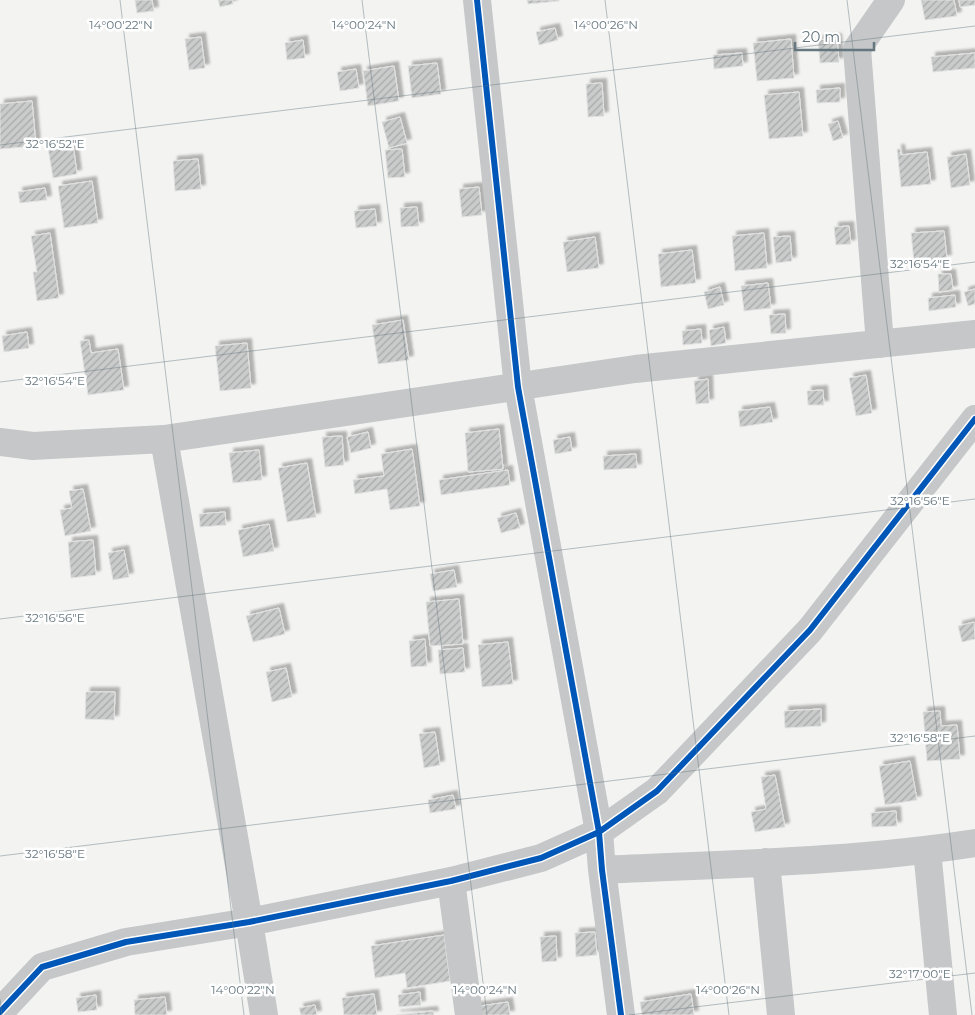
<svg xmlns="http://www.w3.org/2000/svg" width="975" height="1015" font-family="Montserrat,sans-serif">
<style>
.building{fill:url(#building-hatch);stroke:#e2e2e2;filter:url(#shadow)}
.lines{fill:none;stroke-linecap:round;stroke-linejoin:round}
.minor{stroke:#c5c7c8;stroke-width:28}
.cycleway-casing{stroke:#fff;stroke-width:9}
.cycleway{stroke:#0057b8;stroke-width:6}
.ticks{fill:none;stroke:#66777f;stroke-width:1;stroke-opacity:0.45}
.ticks-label{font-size:12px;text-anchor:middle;fill:#66777f;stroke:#fff;stroke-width:5;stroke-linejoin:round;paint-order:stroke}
</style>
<defs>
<pattern id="building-hatch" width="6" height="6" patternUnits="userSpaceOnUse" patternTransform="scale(1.25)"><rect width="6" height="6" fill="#cacbcb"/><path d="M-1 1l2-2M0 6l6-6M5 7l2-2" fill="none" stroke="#a8aaaa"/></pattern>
<filter id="shadow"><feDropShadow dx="4.5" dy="-4.5" stdDeviation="1" flood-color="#0004"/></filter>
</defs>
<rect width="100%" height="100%" fill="#f3f3f2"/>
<path class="building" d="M135,0H152L154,11L137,13Z
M218,0H232L233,4L220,7Z
M527,0H559V1L528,4Z
M921,0H954L957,16L925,20Z
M959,0H975V5L960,7Z
M555,28L558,40L539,45L536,32Z
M201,37L205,68L189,70L185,39Z
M837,38L839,62L820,63L818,40Z
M791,39L794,78L757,81L753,43Z
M303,40L305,58L287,60L285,43Z
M742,53L743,66L714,69L713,55Z
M975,53V68L933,72L931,57Z
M437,63L441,94L412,98L408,66Z
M394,66L399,101L368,106L363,71Z
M356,69L359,88L340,91L337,72Z
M602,83L604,116L588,117L586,84Z
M840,88V102L817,103L816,90Z
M799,92L803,136L769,139L764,95Z
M32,101L36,146L0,149V104Z
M400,117L407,143L389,148L382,122Z
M838,121L843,138L833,141L828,124Z
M73,144L77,174L53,178L48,148Z
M402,149L405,177L388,178L385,150Z
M897,149H900L901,155L927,152L931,184L901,187Z
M966,154L970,185L951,188L947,157Z
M198,159L201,189L175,191L173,161Z
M92,181L98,223L64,228L58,186Z
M479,187L482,215L462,217L459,189Z
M45,188L47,200L20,203L18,192Z
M417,207L419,226L401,227L400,208Z
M375,209L377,226L356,228L354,211Z
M849,226L851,244L836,245L834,227Z
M944,231L947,259L914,262L911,233Z
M50,233L59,298L37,301L33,272H37L31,236Z
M764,233L767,268L735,271L732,236Z
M790,236L792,261L776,263L773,237Z
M595,237L599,268L567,272L563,242Z
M692,250L696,283L661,287L658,254Z
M938,274H951L953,290L939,292Z
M768,283L771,308L744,311L741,286Z
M720,287L724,305L708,309L704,292Z
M975,289V304L968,306L964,292Z
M955,295L956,307L929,311L928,298Z
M785,314L786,333L771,334L769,315Z
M403,320L409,360L378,364L372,325Z
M724,327L726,343L711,346L709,330Z
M701,329L702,343L683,345L682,331Z
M27,332L29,348L4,352L2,336Z
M89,340L91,353L118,349L124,390L88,395L80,341Z
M247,343L251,388L220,391L215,346Z
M866,375L872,413L856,416L849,378Z
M708,379L709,403L696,404L694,381Z
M823,390L824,405H808L807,391Z
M770,407L773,422L740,427L738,411Z
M499,429L503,469L468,472L465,433Z
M368,432L371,448L351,453L347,437Z
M342,436L344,465L325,467L322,437Z
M570,437L572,451L555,454L553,440Z
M412,449L420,506L390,510L387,489L355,494L353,480L384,476L381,454Z
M259,450L262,480L233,483L229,453Z
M636,454L637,468L604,470L603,456Z
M307,463L316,517L287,522L278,468Z
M508,470L510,485L441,495L439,480Z
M83,489L91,531L65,536L60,510L72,508L69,491Z
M225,512L226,525L200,527L199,514Z
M516,513L520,528L501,533L497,518Z
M269,524L274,551L243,557L238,530Z
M93,540L96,575L71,578L68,542Z
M124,550L129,577L113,580L108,553Z
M454,570L457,587L433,591L430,574Z
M459,599L463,644L430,646L426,602Z
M279,608L285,634L253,642L246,616Z
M974,622L975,639L962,642L958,626Z
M425,639L427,666L411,667L409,641Z
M508,642L513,684L482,687L478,645Z
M463,648L465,672L440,674L438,650Z
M286,668L292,697L272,702L266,672Z
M86,692H115L114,720L85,719Z
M821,709V726L785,728L784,711Z
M940,711L941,726L957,725L960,759L927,761L923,712Z
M435,732L440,765L424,768L419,734Z
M910,761L917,800L885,805L879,766Z
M775,775L785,827L755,832L751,812L766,809L761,777Z
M453,795L456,809L430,813L428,800Z
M896,811L897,826L872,827L871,813Z
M595,932L597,955L576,957L575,933Z
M444,935L450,981L407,988L405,973L375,978L371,946Z
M556,936L557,961L542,962L540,937Z
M420,992L421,1005L399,1007L398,995Z
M374,994L377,1015H344L342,998Z
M691,994L694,1015H642L640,1002Z
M96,995L97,1010L78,1012L76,998Z
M165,997L167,1015H135L134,1000Z
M508,1002L510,1015H474L473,1007Z
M315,1005L317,1015H301L299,1008Z
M433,1011L434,1015H396Z"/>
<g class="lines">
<path class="minor" d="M477,0L518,387L599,832L602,870L621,1015
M880,344L857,49L891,0
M164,439L249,922L264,1015
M0,442L33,446L164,439L635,369L975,334
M927,850L943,1015
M766,862L781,1015
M602,870C726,864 852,862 975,843
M451,881L469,1015
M0,1012L42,967L126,942L249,922L451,881L541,858L599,832L657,791L810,630L975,419"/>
<defs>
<path id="cycleway" d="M477,0L518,387L599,832L602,870L621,1015
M0,1012L42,967L126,942L249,922L451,881L541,858L599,832L657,791L810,630L975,419"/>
</defs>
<use href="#cycleway" class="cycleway-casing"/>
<use href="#cycleway" class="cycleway"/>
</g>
<path class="ticks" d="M120,0L244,1015M362,0L487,1015M605,0L729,1015M847,0L972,1015M0,145L975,26M0,382L975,262M0,619L975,499M0,856L975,736M0,999L2,1015M629,1015L975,973"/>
<g class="ticks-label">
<text x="121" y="29">14°00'22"N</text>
<text x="364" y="29">14°00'24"N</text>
<text x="606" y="29">14°00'26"N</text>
<text x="55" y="148">32°16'52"E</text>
<text x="920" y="268">32°16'54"E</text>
<text x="55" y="385">32°16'54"E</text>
<text x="920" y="505">32°16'56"E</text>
<text x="55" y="622">32°16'56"E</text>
<text x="920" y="742">32°16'58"E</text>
<text x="55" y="858">32°16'58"E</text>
<text x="920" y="978">32°17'00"E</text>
<text x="243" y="994">14°00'22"N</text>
<text x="485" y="994">14°00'24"N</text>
<text x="728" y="994">14°00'26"N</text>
</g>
<path d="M795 42v8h79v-8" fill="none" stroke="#66777f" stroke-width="2.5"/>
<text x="802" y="42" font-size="15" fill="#66777f" stroke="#ffffff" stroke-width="4" paint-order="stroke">20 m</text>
</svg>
